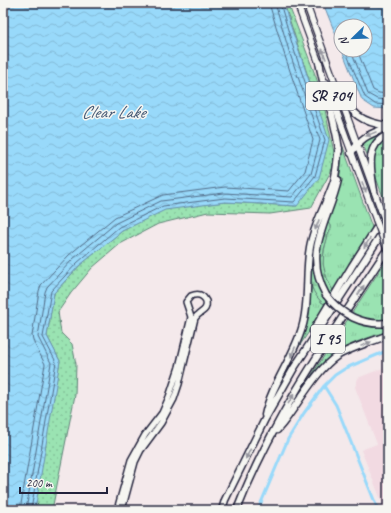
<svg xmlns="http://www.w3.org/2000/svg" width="391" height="513" font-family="Caveat,sans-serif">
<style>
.built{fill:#f2dae2}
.grass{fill:url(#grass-tufts);stroke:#5e8276}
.forest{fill:url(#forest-firs);stroke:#5e8276}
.park{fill:url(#park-dots);stroke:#5e8276}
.water{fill:url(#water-waves);stroke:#6990ae;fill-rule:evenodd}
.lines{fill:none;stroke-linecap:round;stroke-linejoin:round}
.shore{stroke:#516b87;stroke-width:1}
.canal{stroke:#98d9fa;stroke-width:3}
.secondary-casing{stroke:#22223b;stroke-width:8}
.primary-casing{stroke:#22223b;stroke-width:8}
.highway-casing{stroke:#22223b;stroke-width:9}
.secondary{stroke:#f6f6f2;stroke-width:5}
.primary{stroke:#f6f6f2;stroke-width:5.5}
.highway{stroke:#f6f6f2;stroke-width:6}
.primary-bridge-casing{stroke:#22223b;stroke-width:8;stroke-linecap:butt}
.highway-bridge-casing{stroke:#22223b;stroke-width:9;stroke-linecap:butt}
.primary-bridge{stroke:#f6f6f2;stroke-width:5.5}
.highway-bridge{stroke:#f6f6f2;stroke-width:6}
.oneway{fill:#9797a0}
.labels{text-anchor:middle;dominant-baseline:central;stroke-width:3;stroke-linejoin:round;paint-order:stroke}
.shield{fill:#f6f6f2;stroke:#626272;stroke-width:1}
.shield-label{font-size:16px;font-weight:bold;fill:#22223b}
.water-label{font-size:18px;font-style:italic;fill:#455974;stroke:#f6f6f2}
</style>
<defs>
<pattern id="grass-tufts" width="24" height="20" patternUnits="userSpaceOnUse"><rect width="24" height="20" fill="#9ae3b2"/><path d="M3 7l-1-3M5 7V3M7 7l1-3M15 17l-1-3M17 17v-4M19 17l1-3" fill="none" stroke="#84c29a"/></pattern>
<pattern id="forest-firs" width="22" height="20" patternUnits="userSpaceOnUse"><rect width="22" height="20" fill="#9ae3b2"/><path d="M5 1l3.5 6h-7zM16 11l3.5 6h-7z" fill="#84c29a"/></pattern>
<pattern id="park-dots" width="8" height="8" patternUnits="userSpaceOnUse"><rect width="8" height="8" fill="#9ae3b2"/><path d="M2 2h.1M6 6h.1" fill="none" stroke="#84c29a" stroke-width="1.8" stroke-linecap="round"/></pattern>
<pattern id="water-waves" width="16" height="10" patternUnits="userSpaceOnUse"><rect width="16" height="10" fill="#98d9fa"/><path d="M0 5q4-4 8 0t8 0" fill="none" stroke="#83bad7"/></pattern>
</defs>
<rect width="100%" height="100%" fill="#f4e9eb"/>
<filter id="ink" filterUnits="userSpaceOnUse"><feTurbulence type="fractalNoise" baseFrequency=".025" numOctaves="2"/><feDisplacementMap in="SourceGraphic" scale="8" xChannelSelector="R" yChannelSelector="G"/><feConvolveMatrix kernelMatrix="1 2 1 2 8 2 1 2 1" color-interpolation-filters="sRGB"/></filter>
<g filter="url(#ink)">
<path class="built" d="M388,366V510H385L361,450L377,444L355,387L358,378Z"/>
<path class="grass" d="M388,131V133L368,157L362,142L369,137Z
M338,133L373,230L333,294C331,285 326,278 324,270C321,260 325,247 327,238C328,234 331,230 331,226L327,223C333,203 341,182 341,161C342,151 340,142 338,133Z
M388,137V206L387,207C382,193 366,160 376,146C378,142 384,140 388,137Z
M385,262L388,271V331C368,338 345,344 329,358C318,367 311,379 304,390L313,373Z
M310,277L312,288L322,303L327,300L329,302L294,354Z"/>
<path class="forest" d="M327,223L331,225V229L327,236V239L324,249L323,264L327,280L334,292L331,298C322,286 316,268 318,253C319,243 324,232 327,223Z
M312,252L313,269L317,282L327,300L324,304C313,296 307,279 309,265C309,261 311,256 312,252Z"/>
<path class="park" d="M284,3H288L316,77L322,96L336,162L311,208L270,214L208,212L158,224L120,244L92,268L71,293L58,312L61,333L72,344L76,364L75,395L52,510H31L60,361L47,336L54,293L81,264L122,231L165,209L225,202L297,206L315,98Z"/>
<path class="water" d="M3,3H283L329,140L319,178L297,206L225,202L165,210L122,231L79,266L54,293L47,336L60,361L35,510H3Z
M323,3H388V109L374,108L362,100ZM341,26H365V50H341Z"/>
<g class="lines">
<path class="shore" d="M345,50L365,97L375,104L388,105
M351,50L368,94L377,99L388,100
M357,50L373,90L379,93L388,94
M20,510L45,364L34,343L32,336L39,291L41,285L69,255L115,217L163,195L225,187L289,191L305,171L313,140L284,53L269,3
M26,510L51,363L38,337L45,292L47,287L73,259L116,223L161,201L224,193L292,197L311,174L320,140L289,51L275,3
M31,510L56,362L43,337L51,291L77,263L119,227L163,206L225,198L294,202L315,176L325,140L294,50L280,3"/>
<path class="canal" d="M324,386L336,405L378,510
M258,510L288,439L304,413L324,386L335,375L346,368L384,352"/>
<defs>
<path id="secondary" d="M117,510L131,460L145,435L162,413L169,397L179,367L191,317L186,302L191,296C198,293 203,295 206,301C208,312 200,311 195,318L179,384L174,399L161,423L141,450L135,462L122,510"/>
<path id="primary" d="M297,3L320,66
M306,3L381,210
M326,82L376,220"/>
<path id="highway" d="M319,62C324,92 336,121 339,151
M337,91C354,114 359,122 388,126
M351,153C363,135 369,135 388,127
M374,191C371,171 364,144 388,135
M326,295C302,252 328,223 338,180
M313,331L352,266L388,210
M265,415C271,386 293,358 302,328C310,302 305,274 310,247C314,224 327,203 334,181C337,170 337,159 339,148
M277,430L283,423C298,404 317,369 337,356C352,347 372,342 388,335
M222,510L225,500L265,419L294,368L388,224
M237,510C274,415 333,332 388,248"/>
</defs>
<use href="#secondary" class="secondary-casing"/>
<use href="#primary" class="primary-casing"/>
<use href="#highway" class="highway-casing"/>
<use href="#secondary" class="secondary"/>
<use href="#primary" class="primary"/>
<use href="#highway" class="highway"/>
<defs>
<path id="primary-bridge" d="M381,210L388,228
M376,220L388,252"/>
<path id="highway-bridge" d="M326,295C341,315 363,326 388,323"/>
</defs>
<use href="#primary-bridge" class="primary-bridge-casing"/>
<use href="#highway-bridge" class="highway-bridge-casing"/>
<use href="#primary-bridge" class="primary-bridge"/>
<use href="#highway-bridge" class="highway-bridge"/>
</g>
<defs><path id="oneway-solid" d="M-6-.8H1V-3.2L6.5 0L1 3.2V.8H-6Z"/></defs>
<g class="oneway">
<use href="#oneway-solid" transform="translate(324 54) rotate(-110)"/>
<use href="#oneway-solid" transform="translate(371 134) rotate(158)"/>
<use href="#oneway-solid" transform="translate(364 187) rotate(69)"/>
<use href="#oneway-solid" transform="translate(317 225) rotate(111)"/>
<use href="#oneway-solid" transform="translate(367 243) rotate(123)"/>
<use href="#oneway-solid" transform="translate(361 290) rotate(-57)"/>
<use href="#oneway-solid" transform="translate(366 344) rotate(-22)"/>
<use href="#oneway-solid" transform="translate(293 352) rotate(114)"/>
<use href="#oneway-solid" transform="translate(291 399) rotate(-60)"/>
<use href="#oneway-solid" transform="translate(248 454) rotate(116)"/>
</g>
</g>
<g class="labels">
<g class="shield">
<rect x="306" y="82" width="50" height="28" rx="3"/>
<rect x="311" y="325" width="34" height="28" rx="3"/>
</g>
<g class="shield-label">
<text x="331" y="96">SR 704</text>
<text x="328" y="339">I 95</text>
</g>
<g class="water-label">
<text x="113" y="112">Clear Lake</text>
</g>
</g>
<rect width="391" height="513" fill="none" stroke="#f6f6f2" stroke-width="16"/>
<rect x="8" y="8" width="375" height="497" fill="none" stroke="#22223b" stroke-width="1.5" filter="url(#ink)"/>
<g transform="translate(353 38) rotate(247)"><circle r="19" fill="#f6f6f2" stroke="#a1a1a9"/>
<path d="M0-3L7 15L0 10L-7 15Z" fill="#1f6fb2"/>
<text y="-6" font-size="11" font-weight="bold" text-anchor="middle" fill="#22223b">N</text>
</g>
<path d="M20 487v6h87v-6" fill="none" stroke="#22223b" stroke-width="2"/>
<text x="26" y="487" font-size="12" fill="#22223b" stroke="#f6f6f2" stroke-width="3" paint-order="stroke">200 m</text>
</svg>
